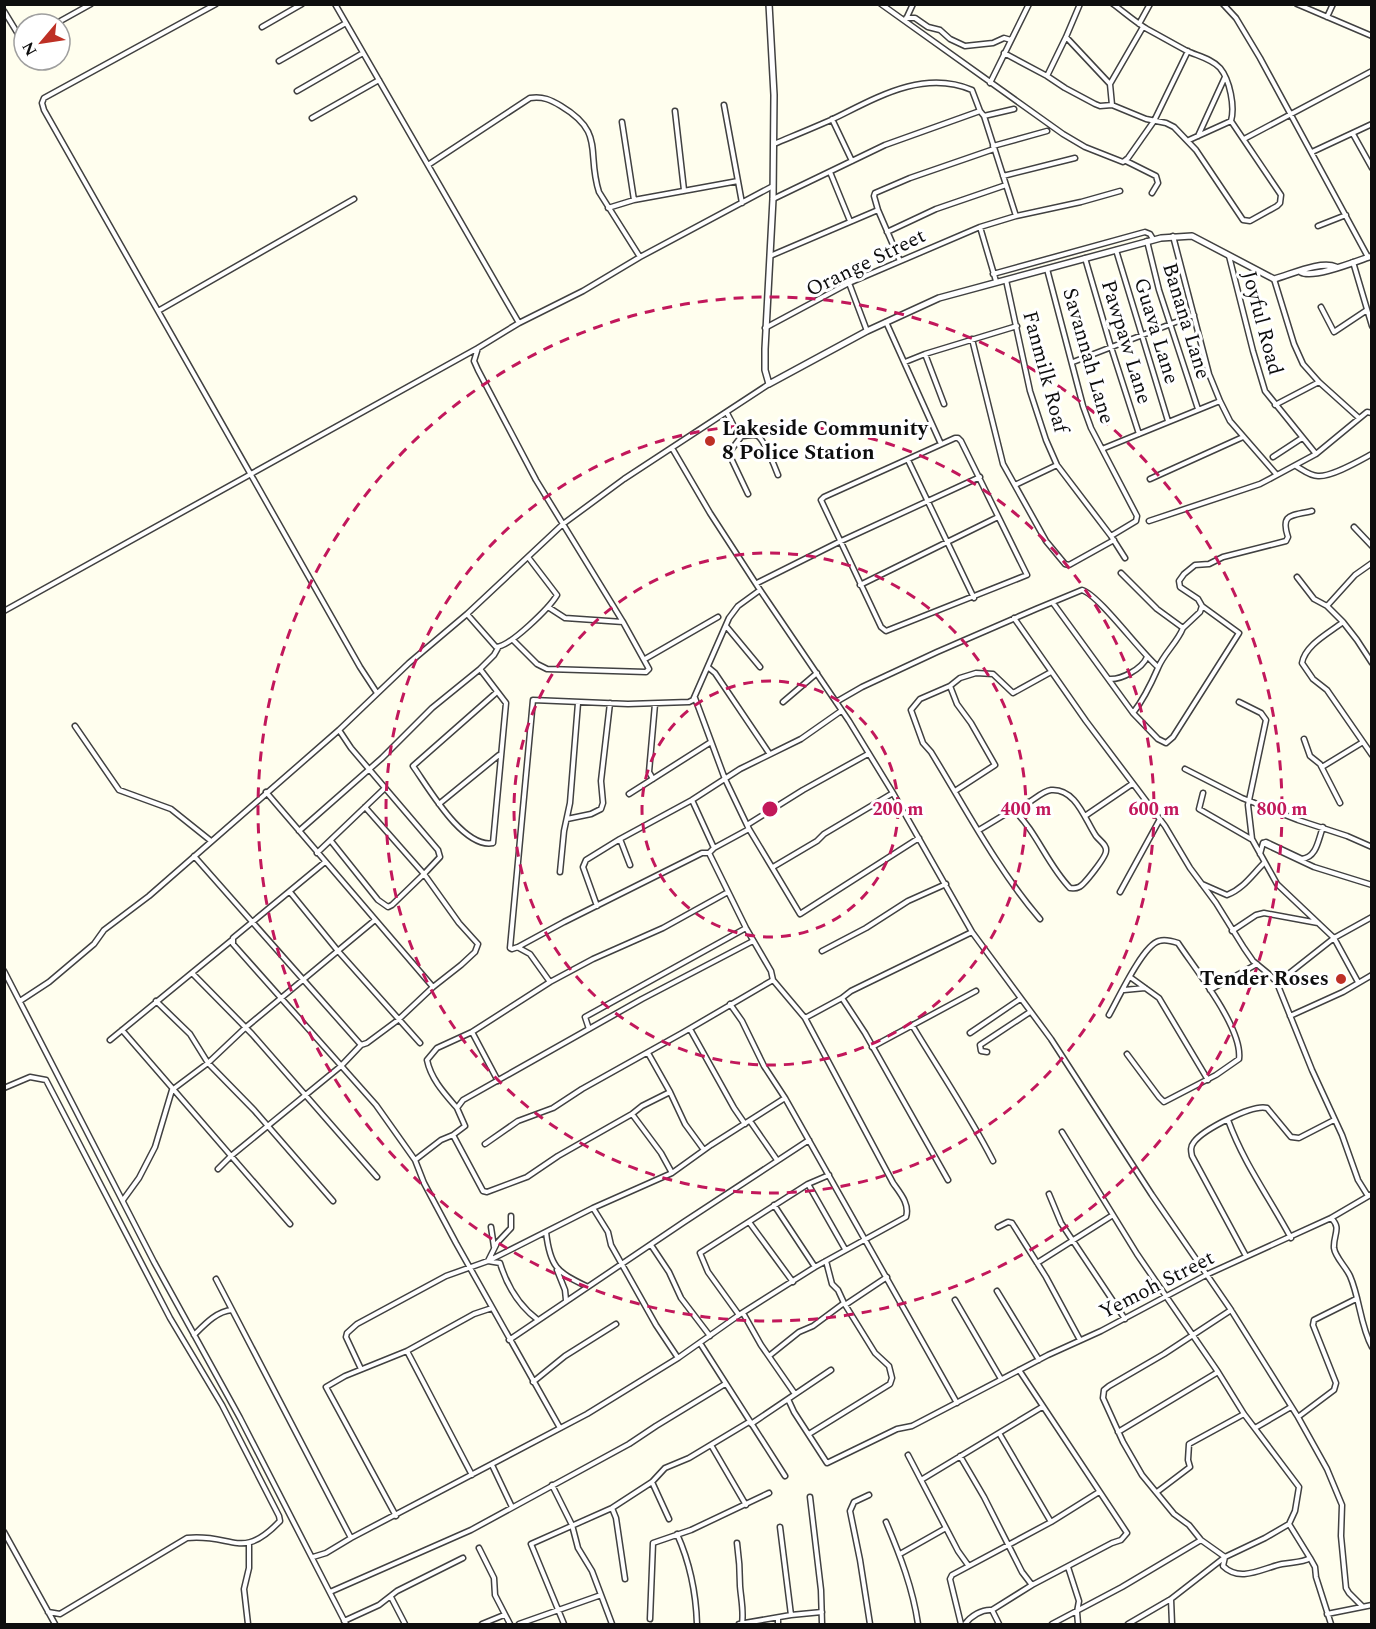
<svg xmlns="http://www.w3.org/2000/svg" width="1376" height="1629" font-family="Spectral,serif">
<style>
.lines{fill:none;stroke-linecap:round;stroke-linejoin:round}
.minor-casing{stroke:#414141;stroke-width:7}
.tertiary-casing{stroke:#414141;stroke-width:8}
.minor{stroke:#fff;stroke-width:4}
.tertiary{stroke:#fff;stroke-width:5}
.ring{fill:none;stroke:#c2185b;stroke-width:3;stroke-dasharray:10 8}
.poi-dot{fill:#be3025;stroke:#fff;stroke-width:2}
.labels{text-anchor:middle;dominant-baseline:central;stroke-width:6;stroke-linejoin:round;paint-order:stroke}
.street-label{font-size:21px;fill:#0e0e0e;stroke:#fff}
.poi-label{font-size:21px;font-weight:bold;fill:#0e0e0e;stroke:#fff;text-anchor:start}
.centre{fill:#c2185b;stroke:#fff;stroke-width:3}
.ring-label{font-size:18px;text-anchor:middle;font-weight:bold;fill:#c2185b;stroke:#fff;stroke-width:6;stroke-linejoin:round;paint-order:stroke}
</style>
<rect width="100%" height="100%" fill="#fffeee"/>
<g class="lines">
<defs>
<path id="minor" d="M216,4L44,98L42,103L44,110L360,667L377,693
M335,4L519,323
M881,4L1063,134L1085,147L1123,162L1128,158L1154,121L1188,51
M1223,4L1236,18L1260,58L1368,257
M1297,4L1372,36
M4,11L18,34L24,36
M1327,17L1333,4
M906,18H915L928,27L940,30L950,39L965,46L993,43L1004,38L1011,40
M906,19L913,4
M55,24L91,4
M1139,24L1150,4
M262,27L302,4
M1066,37L1110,84
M1004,53L1047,76L1065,88L1095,104L1100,106L1112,105L1146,119L1166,123L1174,127L1196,150L1243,220L1250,221L1277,206L1280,203L1281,195L1231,121C1235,107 1230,80 1220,68C1212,59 1198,56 1187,51C1174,44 1160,36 1147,29C1135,22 1124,12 1113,4
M279,61L346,23
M1047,76L1066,37L1080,4
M990,83L1029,4
M297,91L363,53
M724,105L742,203
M1112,105L1110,84L1143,27
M675,111L684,190
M984,116L1014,109
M312,118L379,80
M832,119L852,161
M622,122L634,200
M1353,134L1372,168
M1198,136L1225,77
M1244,139L1372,71
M1189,140L1231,121
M774,144C793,136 813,128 833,119C876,98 923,69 972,90L980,111
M993,146L1047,131
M1312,152L1372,124
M1126,161L1156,176L1158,183L1152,193
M428,165L530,98C543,96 551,100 561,106C606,133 586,152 599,192L640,257
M830,172L850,221
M1003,176L1075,158
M773,199L885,145L980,111L984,116L1016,216
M608,208L634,200L738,181
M878,210L900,261
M1318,226L1346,215
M980,227L996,281
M887,232L936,209L1006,185
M1173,236L1209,374L1220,401L1230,421L1277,475L1316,454L1367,412L1372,413
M1147,241L1159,290L1198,409
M1116,250L1168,421
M770,256L878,210L874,196L875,193L910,178L994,149
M1229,256L1253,351L1265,391L1316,454
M1085,258L1111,347L1139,434
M1353,262L1372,326
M1047,269L1083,406L1091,428L1137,516L1136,521L1111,536
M993,274L1145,232L1150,234L1153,239
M1274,279L1294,344L1303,364L1319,382L1359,418
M1006,280L1030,391L1046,440L1057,465L1111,536L1125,558
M849,283L867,331
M1321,307L1334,332L1367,310
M158,311L354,199
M886,322L941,444
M765,328L849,283L980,227L1016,216L1081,202L1120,191
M972,339L1003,464L1046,541L1065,564L1069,565L1114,540
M925,354L944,404
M905,362L925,354L1017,326
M1073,362L1194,315
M1275,405L1319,382
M727,413L739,436C745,437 753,433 758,436C764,440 775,467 778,475
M741,437L731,450L730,456L748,494
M955,438H958L961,441L1027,575L886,631L881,627L821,500L824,497Z
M672,448L710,513L760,590L849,721L893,793L972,932L1051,1039L1152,1195L1231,1310L1298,1417L1327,1469L1342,1505L1341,1536L1346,1588L1349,1593L1362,1606
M1102,449L1220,401
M1273,457L1302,438
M908,460L974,598
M1296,466C1303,470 1310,476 1318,476C1332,477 1359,461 1372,454
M1150,479L1243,437
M1015,485L1057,465
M1149,521L1260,484L1277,475
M1354,527L1372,546
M1121,573L1157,609L1183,628L1200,612L1202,606L1198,599L1180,587L1179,581L1184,574L1195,565L1209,564L1223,557L1286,541L1288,537C1280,513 1292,516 1312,511
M1297,577L1314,599L1327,606L1343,622L1357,640L1372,663
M757,583L839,542L980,477
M860,585L998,517
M760,590L738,606L729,618L693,700L689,702L628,704L533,700L510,948L512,949L518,947L564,922L702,853H709L714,848L749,829L747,825L803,790L868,754
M1053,603L1133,713L1158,739L1166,743L1173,737L1239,633L1202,606
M1327,606L1355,575L1372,563
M548,607L565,618L623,622
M4,611L478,348
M467,614L496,647C510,647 550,607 557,595L528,557
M1014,618L1086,721L1165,826L1190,868L1216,903L1244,948L1253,961L1270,975L1277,983L1312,1070L1342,1135L1358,1180L1368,1196
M1343,622C1329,633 1305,645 1302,663L1313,679L1327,690L1372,755
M726,626L760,667
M513,640L537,664L547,669L646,672L649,669L623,622L536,480L478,370L474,361L478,348L519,323L583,291L640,257L773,186
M645,659L718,617
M709,668L715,673L769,753
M480,669L506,703L493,843C463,849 428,787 413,766L497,692
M1109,679C1121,680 1142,669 1147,657
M950,686L957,704L971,723L995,765L955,791
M695,698L725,779L747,825
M783,702L817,673
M836,702L862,687L937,652L1036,609L1082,590C1099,595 1140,652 1158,667
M1239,702L1261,713L1266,720L1248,805L1252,839L1277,884L1334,938L1358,982
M1133,713C1144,699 1151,684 1158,668C1164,653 1177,643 1183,628
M75,726L119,790L171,809L211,841
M1304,739L1310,756L1320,764L1340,803
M1322,767L1363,742
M1185,769L1242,798L1298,820L1347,836L1372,847
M653,779L649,772L655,704
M266,792L433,987
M1203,793L1199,809L1251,839
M629,794L711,742
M692,800L714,848
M439,804L499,755
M1085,816L1132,784
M567,819L591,814L601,809L603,803L601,781L610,703
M749,829L800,914L919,838
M979,830C991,823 1002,816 1014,809C1019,805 1025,804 1031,801C1037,797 1044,791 1051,790C1076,788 1085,820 1096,836C1100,841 1107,845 1106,851C1106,857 1084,885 1079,887C1075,889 1074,888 1070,888C1047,864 1037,832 1013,809
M299,831L382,758L432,708L480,669L494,655L498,648
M620,839L630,865
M331,841L378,900L388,907L392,905L424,874L365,807
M1263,843L1314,867L1372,885
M317,853L385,788
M1260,854L1263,843L1266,842L1302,859C1317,857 1318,840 1323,827
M194,856L361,1045L367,1043L398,1020L433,987L461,965L475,952L478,944L459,923L424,874L440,857L438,850L351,748L339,730
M325,862L233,938V944L376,1105L415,1160L424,1183L456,1243L560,1428
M773,867L817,841L824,834L893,793
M560,872L564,831L570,803L578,703
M1202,884L1227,895C1243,889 1252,875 1264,863
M290,892L338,951L420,1043
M1120,892L1160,819
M597,906L583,867L586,860L620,839L692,800L740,769L801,739L841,711
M1040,919C997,869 966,809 931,752L923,743L911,710L920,699L950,686L960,678L976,673L993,674L1013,693L1051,672
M1232,931L1256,915L1264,913L1318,923
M519,948L530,954L550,982
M822,951L866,928L908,901L946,884
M4,971L154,1262L240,1418L346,1624
M192,973L252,1034L377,1177
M1130,977L1159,998L1208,1080
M1277,983L1334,938L1372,917
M1124,990L1145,988
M1210,990L1257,964
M842,998L865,1033L948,1180
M20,1001L49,982L94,944L104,930L149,896L339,730L409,663L467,614L563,524L624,479L769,384
M156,1001L190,1034L208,1063L254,1110L333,1201
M1109,1015C1118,999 1143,945 1159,941C1165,939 1172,941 1178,943C1195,969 1243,1028 1239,1059L1216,1075L1164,1102L1159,1097L1127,1054
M1290,1016L1343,992L1372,975
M805,1018L842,998L851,991L972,932
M912,1025C939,1070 969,1114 993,1161
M589,1029L585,1017L746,928
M690,1029L734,1108L745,1124
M122,1030L290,1224
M472,1032L498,1081
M970,1033L1020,999
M110,1040L232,940
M872,1047L976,991
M987,1052L981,1051L980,1045L1030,1012
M648,1053L670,1092L685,1124L704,1150
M4,1088L30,1077L46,1080L170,1318L222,1405L279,1516L280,1521C241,1562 233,1533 187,1538L60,1614L48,1612
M785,1098L957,1403
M457,1108C444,1093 431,1079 427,1060L437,1048L472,1032L550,982L593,959L663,928L728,892
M632,1114L661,1153L672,1173
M1228,1120C1244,1164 1269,1197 1291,1238
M750,1121L777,1160
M1062,1132L1137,1254L1218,1372L1244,1414L1299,1487L1295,1511L1289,1524L1265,1538L1225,1557L1171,1599L1128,1624
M453,1135L465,1126L457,1108L463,1100L642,999L753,941
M485,1144L518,1121L553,1108L582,1089L684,1032L773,980
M415,1160L441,1140L453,1135L483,1191L487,1192L527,1177L558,1156L632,1114L642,1106L670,1092
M218,1169L231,1156L341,1066L361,1045
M808,1184L845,1249
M1049,1194L1061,1223L1125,1319
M123,1200L139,1178L155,1147L172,1090L208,1063L245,1028L375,920
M774,1205L815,1267
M593,1208L608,1232L611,1245L656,1325L678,1358
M511,1216V1228L497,1243L488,1261L500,1263C507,1286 518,1305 538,1320
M1331,1218C1342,1228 1333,1235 1334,1248C1335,1257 1346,1267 1350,1276C1360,1299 1360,1325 1372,1347
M749,1222L793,1282
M491,1227L494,1247
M998,1227L1008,1222L1012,1223L1046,1277L1080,1340
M546,1232C550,1267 557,1272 586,1286
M651,1245L669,1272L681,1298L710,1336
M1246,1256L1192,1156C1191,1151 1190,1147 1194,1142C1203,1130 1252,1104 1267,1108L1291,1137L1299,1138L1334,1120
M1037,1263L1113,1215
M557,1270L565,1290L566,1300
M216,1279L351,1538
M997,1291L1039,1360
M955,1300L1001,1379
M845,1305L887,1277
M1231,1310L1164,1354L1109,1386L1104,1390L1103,1398L1123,1442L1142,1475L1174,1514L1189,1525L1201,1540L1225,1557L1223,1566C1240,1583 1263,1568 1282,1564C1291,1562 1302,1563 1310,1558L1289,1524
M743,1313L761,1345L795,1394
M739,1315L708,1272L700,1253L808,1184L829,1175
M194,1335C205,1324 217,1311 232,1310
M509,1340L684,1222L809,1140
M700,1343L785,1476
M407,1351L472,1475
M769,1356L799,1332L813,1326L844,1303
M361,1369L346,1337L347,1333L357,1324L446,1276L488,1261L593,1208L672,1173L711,1145L785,1098L764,1066L742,1021L730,1004
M533,1382L565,1356L616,1324
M788,1399L794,1412L827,1463L897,1429L912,1426L1048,1355L1101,1331L1208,1274L1331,1218L1372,1194
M1298,1417L1334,1390L1336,1383L1313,1325L1314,1320L1356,1299
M751,1424L831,1370
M1255,1428L1291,1407
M1118,1432L1218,1372
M999,1433L1051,1522
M809,1434L890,1384L892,1378L889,1366L875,1353L844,1303L838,1290L832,1284L826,1261
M711,1445L746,1505
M908,1455L958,1551L968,1565
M960,1456L984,1497L1022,1572L1032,1585
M492,1465L512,1507
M921,1480L1042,1407
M652,1482L669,1519
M552,1485L572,1525L578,1548L592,1571L612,1624
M1157,1492L1190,1467L1188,1460L1189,1444L1244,1414
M869,1495L854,1502L850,1511L860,1560L870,1624
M810,1497L821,1590L822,1624
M612,1508L616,1518L625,1579
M396,1516L326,1387L345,1376L407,1351L474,1314L492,1308
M886,1522C900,1555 913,1589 918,1624
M780,1527L791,1615
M4,1532L55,1624
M677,1534C690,1563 696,1592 697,1624
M737,1543C739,1557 740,1571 740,1586C741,1599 744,1611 742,1624
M479,1548L494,1578L495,1595L510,1624
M900,1554L946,1528
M313,1557L326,1553L351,1538L587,1414L678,1358L739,1315L815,1267L906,1217C910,1204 900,1193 893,1183L805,1018L773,980L771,971L746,928L709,853
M1310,1558L1315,1567L1316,1577L1331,1624
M1068,1567L1079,1601L1077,1612L1078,1624
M330,1592L471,1530L629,1444L656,1426L725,1384
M391,1597L405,1624
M1171,1599L1172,1624
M992,1610L999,1624
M1327,1614L1372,1605
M778,1618V1624
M650,1619L653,1543L691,1530L769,1493
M344,1621L379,1605L397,1591L463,1558
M248,1624L244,1589L249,1568V1544
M482,1624L504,1615
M519,1624L601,1595
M564,1624L531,1544L612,1508L652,1482L665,1468L689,1458L749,1422
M739,1624L791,1615L822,1612
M961,1624L950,1579L952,1575L1051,1522L1099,1492
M965,1624C971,1616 982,1609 992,1610L1032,1585L1112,1543L1121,1540L1127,1533L1019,1370
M1052,1624L1122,1587L1201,1540"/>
<path id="tertiary" d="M769,4L774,95L773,199L765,349V370L769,384L867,331L939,298L1161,238L1192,236L1274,279C1290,275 1321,260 1336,267
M1301,272C1313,279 1357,261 1372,256"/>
</defs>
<use href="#minor" class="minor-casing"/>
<use href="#tertiary" class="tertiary-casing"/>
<use href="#minor" class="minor"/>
<use href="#tertiary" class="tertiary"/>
</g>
<g class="ring">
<circle cx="770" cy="809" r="128"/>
<circle cx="770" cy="809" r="256"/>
<circle cx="770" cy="809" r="384"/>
<circle cx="770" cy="809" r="512"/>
</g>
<g class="poi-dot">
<circle cx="710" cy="441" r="6"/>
<circle cx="1341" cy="979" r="6"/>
</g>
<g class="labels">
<g class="street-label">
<text transform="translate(866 263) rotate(-26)">Orange Street</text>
<text transform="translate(1186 321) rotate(73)">Banana Lane</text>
<text transform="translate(1262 323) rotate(75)">Joyful Road</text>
<text transform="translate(1156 331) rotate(73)">Guava Lane</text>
<text transform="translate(1126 342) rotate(73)">Pawpaw Lane</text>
<text transform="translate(1088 356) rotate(74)">Savannah Lane</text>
<text transform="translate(1045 372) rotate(75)">Fanmilk Roaf</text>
<text transform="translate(1157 1285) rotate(-27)">Yemoh Street</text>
</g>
<g class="poi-label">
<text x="722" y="429">Lakeside Community<tspan x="722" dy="24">8 Police Station</tspan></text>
<text x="1329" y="979" text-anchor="end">Tender Roses</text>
</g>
</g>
<circle cx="770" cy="809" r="9" class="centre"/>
<g class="ring-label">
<text x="898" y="815">200 m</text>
<text x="1026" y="815">400 m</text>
<text x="1154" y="815">600 m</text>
<text x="1282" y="815">800 m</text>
</g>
<rect width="1376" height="1629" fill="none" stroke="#0e0e0e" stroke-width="12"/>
<g transform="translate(42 42) rotate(241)"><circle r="28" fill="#ffffff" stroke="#9f9f9f" stroke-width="1.5"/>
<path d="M0-4.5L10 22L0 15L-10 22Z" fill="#be3025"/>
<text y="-9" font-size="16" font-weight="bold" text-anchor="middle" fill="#0e0e0e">N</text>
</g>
</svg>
